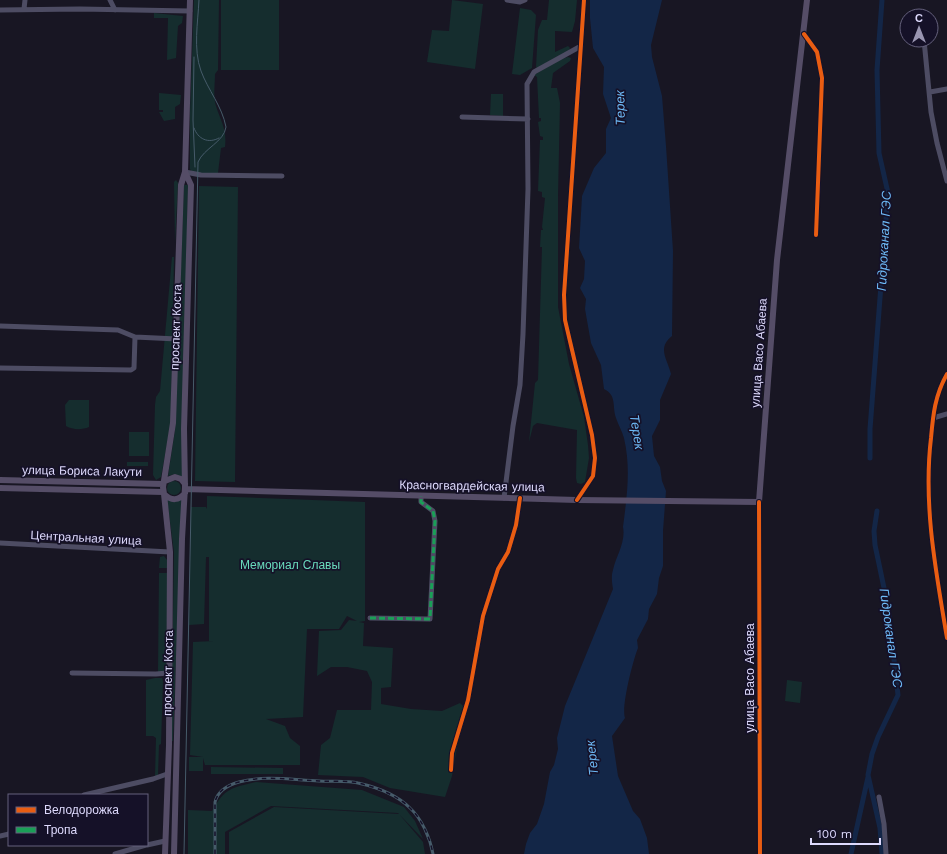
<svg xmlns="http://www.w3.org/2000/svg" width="947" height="854" font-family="'Work Sans',sans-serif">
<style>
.green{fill:#152d2e}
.water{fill:#132647}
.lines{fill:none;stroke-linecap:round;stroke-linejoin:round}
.canal{stroke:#132647;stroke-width:5}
.minor{stroke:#4d4c63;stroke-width:5}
.major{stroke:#554d67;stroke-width:6}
.tram{stroke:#465b6a;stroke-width:1}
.rail-casing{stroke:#465b6a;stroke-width:3}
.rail{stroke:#151128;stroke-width:1.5;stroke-dasharray:4.5;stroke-linecap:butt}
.quiet{stroke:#1a9f57;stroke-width:3;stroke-dasharray:6 3;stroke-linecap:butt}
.cycleway-casing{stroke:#151128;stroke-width:6}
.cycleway{stroke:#e95d12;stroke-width:4}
.labels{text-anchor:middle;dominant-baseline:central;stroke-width:3.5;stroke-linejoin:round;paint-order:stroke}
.street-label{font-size:12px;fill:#dedafd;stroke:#151128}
.park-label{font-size:12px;fill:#69dabc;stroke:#151128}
.water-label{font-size:13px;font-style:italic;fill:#6ebaf7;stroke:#151128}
</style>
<rect width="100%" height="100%" fill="#181623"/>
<path class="green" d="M194,0H219L218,70L215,74C215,84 213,97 216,106C221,122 227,129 225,147L221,148L218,173L202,174L191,171L190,169V112Z
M221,0H279V70H221Z
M452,0L483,4L475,69L427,62L432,30L449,31Z
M549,0H577L575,21L572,32L555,31V52L568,46L570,48L569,50L537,68L536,67L538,30L542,20H547Z
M520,8L531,10L536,15L532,68L520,75L512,74Z
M154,13L183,16L182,23L178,26L176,58L167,60L168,18H154Z
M568,57L571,58L570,61L553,73L551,88H557L560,103L558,196V307L569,364L584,417L588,445L589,458L585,482L581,484L577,483L576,478L577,430L537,423L533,426L529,442L535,383L538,380L542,247H540L541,230H543L542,227L545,198L542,197V192L538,191L540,140H543V137L540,136L538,122L541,121V118H539L537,77L534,75L561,59Z
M159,93L181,95L180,104L175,107V119L164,121L159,112H163V110H159Z
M491,94H503V116L490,115Z
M176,180L178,183L175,243L174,182Z
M184,185H188L182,477L175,474L168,476L175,430Z
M199,186L238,187L235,482L195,481Z
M172,257H174L171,422L161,477L156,480L153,475L155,405L156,397L160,391Z
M69,400H89V427C82,430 73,430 66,426L65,405Z
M129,432H149V456H129Z
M127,462H148V466H127Z
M167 488a7 7 0 1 1 14 0a7 7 0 1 1-14 0Z
M207,496L365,502V621L359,622L364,623L363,646L393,648L391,687L381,688V704L411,709L442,711L460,703L464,707L452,776L445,797L390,788L363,777L318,775L321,745L330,738L337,710H371L372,682L367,671L347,667H331L317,676L319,631L341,630L349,620L357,621L347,616L339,629H307L303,717L266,719L285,726L290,738L300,746V765H205L203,758V771H189V757H203L190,755L193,642L214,641H209V557H206L204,624L189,625L191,507H206L207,509Z
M167,499H182L173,741H171L174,552Z
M164,556L167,560V568H159L160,557Z
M159,573H168L166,669L165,672H158Z
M155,678H162L163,681L161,744L159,745L158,775L155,776L156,738L153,736H146V680Z
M787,680L802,682L800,703L785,701Z
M211,767L283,768V774H211Z
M256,782L362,790L404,807L415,821L423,839L398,813L271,806L225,832V854H188V810L212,811C225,788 231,788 256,782Z
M274,807L399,814L423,842L425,854H229V832Z"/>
<path class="water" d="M590,0H662L651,45L652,57L662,96L666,146L673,251L672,336C657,348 667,358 671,374L660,400V420L652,436L654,456L660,467L662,481L666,491L663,531V566L659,578L657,594L649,609L648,619L637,640L638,648C633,660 621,707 625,718L612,736L618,776L633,811L640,819L647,838L649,854H524L526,844L530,833L537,824L544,804L550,772L554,765L558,749L557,738L565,706L613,589C612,583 611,576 613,570C616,556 626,542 623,527C627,496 631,468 624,438C622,431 618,424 616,418C612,406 617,395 604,389L601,365L591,343L585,309L586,299L580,288L584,279L585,261L579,248L582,196L594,168L606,153V129L611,118L603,94L604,67L593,48L590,18Z"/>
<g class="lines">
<path class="canal" d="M870,458V429L888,193L879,153L877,70L882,0
M877,511L874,531L875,545L888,607L898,695L878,737L872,754L868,775L880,828L882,854
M851,854L868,777"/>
<path class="minor" d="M110,0L115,10
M507,0L520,2L525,0
M24,9L25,0
M0,10L80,9L190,11
M804,34L817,52L822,78L816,235
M924,40L931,112L937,143L947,181
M930,92L947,89
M462,117L528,119
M185,172L201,175L282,176
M0,326L118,330L135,337L177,339
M0,368L131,370L134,368L135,337
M947,374C935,395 933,415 931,438C923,505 936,572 947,638
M933,418L947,414
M504,498L513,426L520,385L523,334L528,189L527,84L534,72L581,46
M577,500L593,476L595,458L592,435L565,320L564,295L584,0
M759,502L760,854
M0,543L170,552
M370,618L430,619L435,521L433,511L421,502V496
M72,673L156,674L168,673
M451,770L452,753L468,700L483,616L498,569L508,552L516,525L520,498
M84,795L153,779L167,774
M879,797L884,824L886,854
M0,836L9,834
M147,845L165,841
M115,854L146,845"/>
<path class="major" d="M0,480L163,484
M165,481L175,477L181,479L185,484
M0,488L163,492
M185,489L577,500L759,502L777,260L807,0
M185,493C179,501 171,501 164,494L163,487L173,423L181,185L185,172L190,0
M164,494L170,552L169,745L165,854
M174,854L182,539L185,487L184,429L191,185L185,172"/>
<path class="tram" d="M194,57L193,120L195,167
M194,128C198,139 208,144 219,138
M184,854L198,162C204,148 224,142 226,127C222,106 208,90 201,71C193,49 198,22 199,0"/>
<defs>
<path id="rail" d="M215,854V802C218,790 228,785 239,782C264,775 293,780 319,781C331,782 346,780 358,783C376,787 397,795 410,808C422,819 430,838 433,854"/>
</defs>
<use href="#rail" class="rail-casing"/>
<use href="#rail" class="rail"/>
<path class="quiet" d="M370,618L430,619L435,521L433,511L421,502V496"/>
<defs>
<path id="cycleway" d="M804,34L817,52L822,78L816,235
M947,374C935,395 933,415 931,438C923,505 936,572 947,638
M577,500L593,476L595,458L592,435L565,320L564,295L584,0
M759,502L760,854
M451,770L452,753L468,700L483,616L498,569L508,552L516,525L520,498"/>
</defs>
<use href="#cycleway" class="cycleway-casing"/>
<use href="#cycleway" class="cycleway"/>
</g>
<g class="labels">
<g class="street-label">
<text transform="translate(176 327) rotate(-88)">проспект Коста</text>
<text transform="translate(759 353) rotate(-86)">улица Васо Абаева</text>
<text transform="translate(82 471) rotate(1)">улица Бориса Лакути</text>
<text transform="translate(472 486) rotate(1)">Красногвардейская улица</text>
<text transform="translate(86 538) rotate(3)">Центральная улица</text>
<text transform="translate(168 673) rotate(-89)">проспект Коста</text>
<text transform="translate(750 678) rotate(-90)">улица Васо Абаева</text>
</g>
<g class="park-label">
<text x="290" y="565">Мемориал Славы</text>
</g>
<g class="water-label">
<text transform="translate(620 108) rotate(-91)">Терек</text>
<text transform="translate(884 241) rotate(-87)">Гидроканал ГЭС</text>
<text transform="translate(637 432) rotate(81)">Терек</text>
<text transform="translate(891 638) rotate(82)">Гидроканал ГЭС</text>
<text transform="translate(592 758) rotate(-96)">Терек</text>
</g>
</g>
<rect x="8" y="794" width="140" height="52" fill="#151128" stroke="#65617d"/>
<rect x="16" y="807" width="20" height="6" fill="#e95d12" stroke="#65617d"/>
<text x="44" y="814" font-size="12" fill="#dedafd">Велодорожка</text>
<rect x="16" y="827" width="20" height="6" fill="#1a9f57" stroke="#65617d"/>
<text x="44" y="834" font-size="12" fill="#dedafd">Тропа</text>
<g transform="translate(919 28)"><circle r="19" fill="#151128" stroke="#65617d"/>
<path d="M0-3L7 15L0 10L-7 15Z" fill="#9995b1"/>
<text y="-6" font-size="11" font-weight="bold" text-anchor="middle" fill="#dedafd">С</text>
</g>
<path d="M811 838v6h69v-6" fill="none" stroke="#dedafd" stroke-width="2"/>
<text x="817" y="838" font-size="12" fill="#dedafd" stroke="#151128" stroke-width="3" paint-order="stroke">100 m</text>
</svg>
